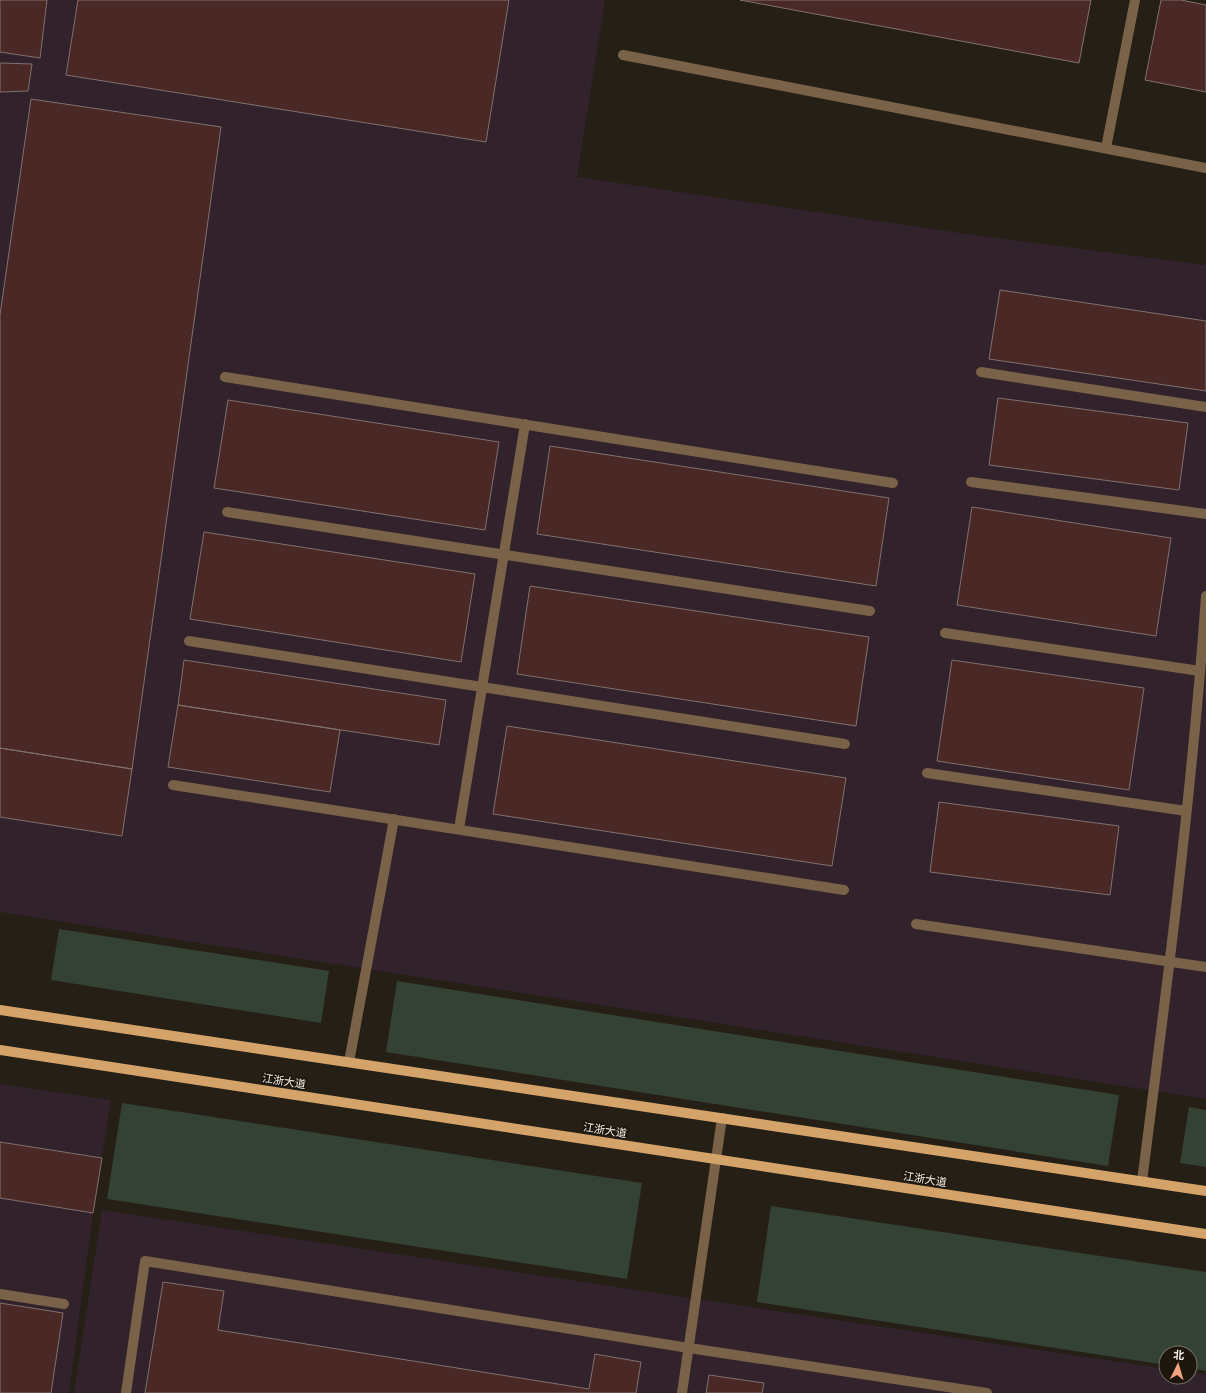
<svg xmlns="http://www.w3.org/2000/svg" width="1206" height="1393" font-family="'Public Sans','Noto Sans SC',sans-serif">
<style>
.industrial{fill:#31222c}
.green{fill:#334234}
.building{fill:#492825;stroke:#81716f}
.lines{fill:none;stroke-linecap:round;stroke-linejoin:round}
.lane{stroke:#796247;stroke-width:10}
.street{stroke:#796247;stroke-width:10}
.primary{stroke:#d4a36a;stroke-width:10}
.labels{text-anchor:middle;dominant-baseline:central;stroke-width:3.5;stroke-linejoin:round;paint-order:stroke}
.street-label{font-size:11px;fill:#f6f1eb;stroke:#1d160d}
</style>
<rect width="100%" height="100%" fill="#261f16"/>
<path class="industrial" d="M0,0H605L577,177L974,235L1206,265V1099L0,912Z
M0,1084L111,1100L93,1213L69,1393H0Z
M102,1210L1166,1369V1377H1190V1372L1206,1375V1393H74Z"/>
<path class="green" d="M59,929L329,971L321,1023L51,980Z
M397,981L1119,1095L1108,1166L386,1052Z
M122,1103L642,1183L627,1279L107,1199Z
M1189,1107L1206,1110V1167L1180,1163Z
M771,1206L1206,1272V1371L1190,1368V1353H1166V1365L757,1302Z"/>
<path class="building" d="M0,0H47L40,58L0,52Z
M78,0H509L486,142L66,75Z
M740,0H1091L1079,63Z
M1161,0H1181L1206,5V92L1145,80Z
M0,63L32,64L28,91L0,92Z
M31,99L221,127L132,769L0,748V315Z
M1000,290L1206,321V391L989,359Z
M998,398L1188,423L1179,490L989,465Z
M228,400L499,442L485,530L214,488Z
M550,446L889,498L876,586L537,534Z
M972,507L1171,538L1156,636L957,605Z
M204,532L475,574L461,662L190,619Z
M530,586L869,637L856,726L517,674Z
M184,660L446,700L439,745L178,705Z
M952,660L1144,688L1129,790L937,761Z
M178,705L340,730L330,792L168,767Z
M507,726L846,778L832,866L493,814Z
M0,748L132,769L122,836L0,817Z
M939,802L1119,826L1110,895L930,872Z
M0,1142L102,1158L93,1213L0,1198Z
M163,1282L224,1291L218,1330L589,1389L595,1354L641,1362L636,1393H145Z
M0,1303L63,1313L51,1393H0Z
M709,1375L764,1383L762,1393H706Z"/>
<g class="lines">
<path class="lane" d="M1106,148L1135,0
M981,372L1206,407
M225,377L893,483
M971,482L1206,514
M227,512L870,611
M945,633L1200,671
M189,641L845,744
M927,773L1186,811
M173,785L844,890
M459,829L525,424
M916,924L1206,967
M349,1062L394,819
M1142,1181C1167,987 1192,792 1206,596
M0,1294L64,1304
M126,1393L145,1261L689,1348L987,1393
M682,1393L722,1118"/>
<path class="street" d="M623,55L1206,168"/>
<path class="primary" d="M0,1010L1206,1191
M0,1050L1206,1234"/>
</g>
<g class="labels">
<g class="street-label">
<text transform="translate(284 1081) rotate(9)">江浙大道</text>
<text transform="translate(605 1130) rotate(9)">江浙大道</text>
<text transform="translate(925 1179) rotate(9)">江浙大道</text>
</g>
</g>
<g transform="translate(1178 1365) rotate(5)"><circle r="19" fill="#1d160d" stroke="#746e66"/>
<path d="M0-3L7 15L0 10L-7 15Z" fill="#f1a17c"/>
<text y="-6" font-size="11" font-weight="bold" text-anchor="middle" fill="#f6f1eb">北</text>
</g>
</svg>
